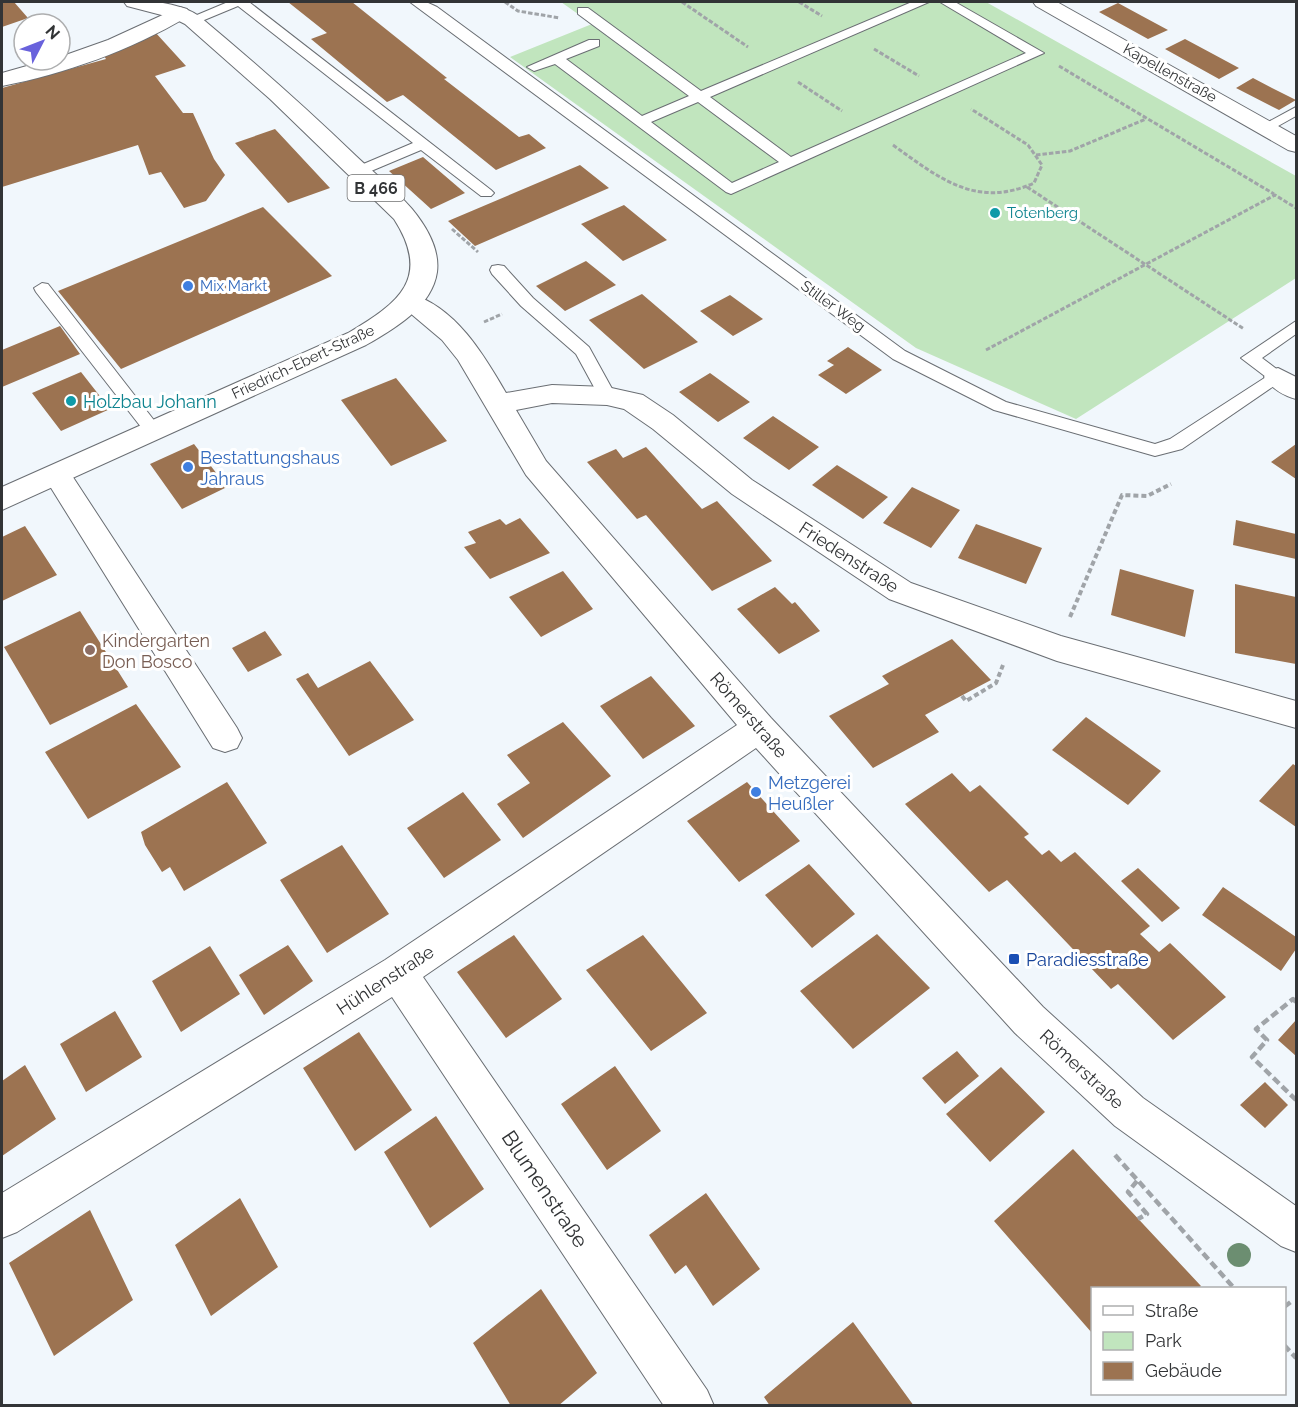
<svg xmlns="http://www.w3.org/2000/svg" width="1298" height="1407" font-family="Raleway,sans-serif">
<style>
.green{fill:#c1e5be}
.building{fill:#9c7351}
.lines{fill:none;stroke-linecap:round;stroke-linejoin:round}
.service-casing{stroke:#6a6e73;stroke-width:2}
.minor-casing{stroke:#6a6e73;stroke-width:2}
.primary-casing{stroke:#6a6e73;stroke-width:2}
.path-far2{stroke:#a0a4a8;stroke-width:3;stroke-dasharray:4.5 2;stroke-linecap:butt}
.path-far1{stroke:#a0a4a8;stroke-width:4;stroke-dasharray:5 3;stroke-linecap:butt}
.path{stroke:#a0a4a8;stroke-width:4.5;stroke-dasharray:8 4;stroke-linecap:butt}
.service{fill:#fff;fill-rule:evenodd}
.minor{fill:#fff;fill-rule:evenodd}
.primary{fill:#fff;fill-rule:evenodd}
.tree{fill:#6c8e71}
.culture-dot{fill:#0f9aa8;stroke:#fff;stroke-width:2}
.shop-dot{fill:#3f7fe0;stroke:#fff;stroke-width:2}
.education-dot{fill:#8d6e63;stroke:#fff;stroke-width:2}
.transit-dot{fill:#1a4fb4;stroke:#fff;stroke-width:2}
.labels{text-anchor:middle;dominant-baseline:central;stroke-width:6;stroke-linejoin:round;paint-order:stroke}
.far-street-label{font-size:15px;fill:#323436;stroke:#fff}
.far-culture-label{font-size:15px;fill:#0d838f;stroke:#fff;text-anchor:start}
.far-shop-label{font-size:15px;fill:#366cbe;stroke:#fff;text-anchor:start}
.shield{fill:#fff;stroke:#707172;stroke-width:1.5}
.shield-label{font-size:16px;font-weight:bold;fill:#323436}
.culture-label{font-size:18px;fill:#0d838f;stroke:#fff;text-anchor:start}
.shop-label{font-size:18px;fill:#366cbe;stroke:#fff;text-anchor:start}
.street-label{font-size:18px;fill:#323436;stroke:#fff}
.education-label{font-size:18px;fill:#785e54;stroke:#fff;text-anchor:start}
.transit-label{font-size:18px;fill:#164399;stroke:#fff;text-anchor:start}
.near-street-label{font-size:21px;fill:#323436;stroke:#fff}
</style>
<rect width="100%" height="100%" fill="#f1f7fc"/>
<path class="green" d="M561,2H986L1296,176V278L1076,419L916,348L510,57L592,24Z"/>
<path class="building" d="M2,2H14L28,18L2,27Z
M288,2H352L447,78L444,79L519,137L529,134L546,148L496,170L403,95L387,102L311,39L327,33Z
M1118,3L1142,16L1168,30L1148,39L1099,12Z
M155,32L186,66L155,76L183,113H193L214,159L225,175L206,201L184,208L161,172L149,175L138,145L2,187V88L106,59L100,50Z
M1185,39L1213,54L1239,68L1219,79L1165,49Z
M1253,78L1274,89L1296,100L1279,110L1236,88Z
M275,129L330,188L288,203L235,143Z
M423,157L465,193L431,209L389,171Z
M580,165L609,188L475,246L448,221Z
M624,205L667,240L623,261L581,224Z
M263,207L332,276L121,369L58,291Z
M586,261L616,285L565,311L536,286Z
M642,294L698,342L644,369L589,320Z
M730,295L763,319L733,336L700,311Z
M60,326L80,354L2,387V350Z
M848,347L882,370L846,394L818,375L834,365L827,361Z
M81,372L110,409L61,431L32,393Z
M710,373L750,402L718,422L679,392Z
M396,378L447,441L391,466L341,400Z
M773,416L819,447L789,470L743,438Z
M194,444L227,487L182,509L150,464Z
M1296,444V479L1271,462Z
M646,447L702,509L717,501L772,561L712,591L646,515L637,519L587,462L616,449L623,458Z
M837,465L888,497L863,519L812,485Z
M912,487L960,510L931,548L883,523Z
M520,518L550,553L490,579L464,547L476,543L468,532L500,519L506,525Z
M1236,520L1296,534V559L1233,545Z
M976,524L1042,548L1026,584L958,558Z
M25,526L57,575L2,601V537Z
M1120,569L1194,590L1185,637L1111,615Z
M563,571L593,609L541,637L509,597Z
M1235,584L1296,597V664L1235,653Z
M775,587L792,604L795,602L820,631L779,654L737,609Z
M80,611L128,687L50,725L4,647Z
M265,631L282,655L248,672L232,648Z
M952,639L991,680L925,715L939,732L873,768L829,716L889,684L882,676Z
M370,661L414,720L349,756L296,679L308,673L318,688Z
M651,676L695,726L643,759L600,706Z
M136,704L181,767L88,819L45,752Z
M1086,717L1161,771L1128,805L1052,750Z
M563,722L611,776L523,838L497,804L530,783L507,755Z
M1293,764L1296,766V827L1259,801Z
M952,773L970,792L980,785L1029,834L1024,837L1042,855L1049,850L1061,862L1075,852L1150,926L1140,934L1159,952L1170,943L1226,997L1173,1040L1118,984L1111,989L1007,880L989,892L905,804Z
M227,782L267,843L184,891L170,867L162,872L145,845L141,832Z
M747,782L800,841L739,882L687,821Z
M463,792L501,840L444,878L407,828Z
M342,845L389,914L327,953L280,880Z
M809,864L855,914L812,948L765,895Z
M1138,868L1180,908L1162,922L1121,881Z
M1223,887L1296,937V949L1281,971L1202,915Z
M877,934L930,988L853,1049L800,991Z
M514,935L562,999L506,1038L457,972Z
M643,935L707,1013L651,1051L586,970Z
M288,945L313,981L264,1015L239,975Z
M210,946L240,994L181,1032L152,981Z
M115,1011L142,1057L86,1092L60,1044Z
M1296,1020V1056L1278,1040Z
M359,1032L412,1110L355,1151L303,1068Z
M957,1051L979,1076L945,1104L922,1078Z
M25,1065L56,1119L2,1156V1081Z
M615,1066L661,1131L607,1170L561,1104Z
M1001,1067L1045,1112L990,1162L946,1114Z
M1265,1082L1288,1105L1265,1128L1240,1105Z
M436,1116L484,1189L430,1228L384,1152Z
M1073,1149L1201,1286L1198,1288H1092V1333L994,1221Z
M706,1193L760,1269L713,1306L686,1265L675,1274L649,1235Z
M240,1198L278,1267L211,1316L175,1245Z
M90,1210L133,1300L54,1356L9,1263Z
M541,1289L597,1373L558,1406H511L473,1343Z
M853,1322L914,1406H770L764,1397Z"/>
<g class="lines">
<defs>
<path id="service" d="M228,2H249L491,190L494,193L491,196H481L421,150L364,174H354L352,171L354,168L413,143L238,6L197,23L192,24L185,20Z
M410,2H426L437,7L905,351L1006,402L1155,444L1170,439L1266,377L1241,358L1296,321V334L1262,358L1287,377L1182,449L1155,456L994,410L893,359Z
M912,2H929L710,97L791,157L1026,53L940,2H955L1044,53L731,194L726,192L555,64L534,71L527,67L589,40H599V46L566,59L642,116L689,96L578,14V8H588L701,91ZM698,102L779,162L732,183L651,122Z
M1296,107V116L1271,130H1261L1259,127Z
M498,265L504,266L533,298L589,347L616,396L613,400H601L576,354L521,306L492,274L490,270L492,266Z
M42,283L48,284L160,428L163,432L160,436H148L36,292L34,288Z"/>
<path id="minor" d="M1033,2H1057L1296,136V152L1288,150L1036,6Z
M180,7L187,9L190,13L187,17C131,50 65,74 2,86V73L48,60H60V57L108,40Z
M410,294C455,306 484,355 506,393L552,385L607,387L643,395L673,415L752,480L911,583L1061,636L1296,701V728L1057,661L889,599L732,494L653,429L624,409L607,405L552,403L516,410L546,461L771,718L1043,1007L1143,1098L1296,1206V1252L1281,1246L1115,1126L1015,1033L756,748L423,977L707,1390L714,1406H664L392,997L17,1232L2,1238V1193L385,960L737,725L526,475L458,360L442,340L397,302L401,296Z
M1278,368L1296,377V399C1284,396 1271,388 1264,377L1268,371Z
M57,465L67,468L237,728L242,738L237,748L225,752L213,748L43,475L47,468Z"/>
<path id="primary" d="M124,2C149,0 177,2 199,16C253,61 305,107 356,156C374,173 396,190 412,209C426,226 440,249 437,272C432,307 394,329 366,345L2,510V487L348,333C399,303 432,278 394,219L270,99L185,24L173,18L127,6Z"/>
</defs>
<use href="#service" class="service-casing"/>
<use href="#minor" class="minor-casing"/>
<use href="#primary" class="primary-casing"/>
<path class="path-far2" d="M505,2L518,11L560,18
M682,2L748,47
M799,2L822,16
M874,49L919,76
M1059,66L1274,194
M798,82L842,111
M893,145C939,178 976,209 1034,183L1042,165L1028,145L971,109
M1036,155L1070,151L1146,119
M1027,187L1244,329
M452,229L478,252
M484,322L502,314
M986,350L1275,195L1296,208"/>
<path class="path-far1" d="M1070,617L1122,495L1147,496L1171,484
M962,696L966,701L996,683L1003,665"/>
<path class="path" d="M1296,1002L1293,999L1256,1029L1267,1040L1252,1057L1296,1100
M1115,1155L1234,1288
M1137,1181L1128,1192L1147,1214L1138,1219
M1284,1307L1292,1301
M1284,1345L1296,1358"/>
<use href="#service" class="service"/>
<use href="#minor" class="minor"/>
<use href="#primary" class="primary"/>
</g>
<circle class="tree" cx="1239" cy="1255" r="12"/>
<g class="culture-dot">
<circle cx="995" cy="213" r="6"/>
<circle cx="71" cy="401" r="6"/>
</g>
<g class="shop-dot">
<circle cx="188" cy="286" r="6"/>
<circle cx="188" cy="467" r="6"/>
<circle cx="756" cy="792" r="6"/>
</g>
<circle class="education-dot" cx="90" cy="650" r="6"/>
<rect class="transit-dot" x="1008" y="953" width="12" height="12" rx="3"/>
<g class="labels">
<g class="far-street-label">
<text transform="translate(1170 73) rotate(29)">Kapellenstraße</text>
<text transform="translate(833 306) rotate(36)">Stiller Weg</text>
<text transform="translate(303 362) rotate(-25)">Friedrich-Ebert-Straße</text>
</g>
<g class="far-culture-label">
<text x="1007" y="213">Totenberg</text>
</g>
<g class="far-shop-label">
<text x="200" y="286">Mix Markt</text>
</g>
<rect class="shield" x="347.5" y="175" width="57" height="26" rx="4.5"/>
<g class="shield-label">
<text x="376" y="188">B 466</text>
</g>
<g class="culture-label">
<text x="83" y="401">Holzbau Johann</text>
</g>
<g class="shop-label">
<text x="200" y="457">Bestattungshaus<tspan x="200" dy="21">Jahraus</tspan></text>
<text x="768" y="782">Metzgerei<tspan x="768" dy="21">Heußler</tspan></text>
</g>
<g class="street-label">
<text transform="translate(849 557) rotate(33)">Friedenstraße</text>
<text transform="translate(749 715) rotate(49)">Römerstraße</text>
<text transform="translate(385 980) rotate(-33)">Hühlenstraße</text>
<text transform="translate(1082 1069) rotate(43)">Römerstraße</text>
</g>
<g class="education-label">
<text x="102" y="640">Kindergarten<tspan x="102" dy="21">Don Bosco</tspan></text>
</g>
<g class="transit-label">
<text x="1026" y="959">Paradiesstraße</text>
</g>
<g class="near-street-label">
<text transform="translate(545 1189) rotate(56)">Blumenstraße</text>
</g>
</g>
<rect width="1298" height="1407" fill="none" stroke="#323436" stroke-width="6"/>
<rect x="1091" y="1287" width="195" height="108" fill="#ffffff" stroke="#adaeaf" stroke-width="1.5"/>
<rect x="1103" y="1306" width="30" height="9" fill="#ffffff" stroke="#adaeaf" stroke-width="1.5"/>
<text x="1145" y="1317" font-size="18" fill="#323436">Straße</text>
<rect x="1103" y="1332" width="30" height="18" fill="#c1e5be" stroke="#adaeaf" stroke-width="1.5"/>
<text x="1145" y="1347" font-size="18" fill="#323436">Park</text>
<rect x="1103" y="1362" width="30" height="18" fill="#9c7351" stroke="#adaeaf" stroke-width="1.5"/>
<text x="1145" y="1377" font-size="18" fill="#323436">Gebäude</text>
<g transform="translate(42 42) rotate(48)"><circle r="28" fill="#ffffff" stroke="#adaeaf" stroke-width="1.5"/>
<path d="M0-4.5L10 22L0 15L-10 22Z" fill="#6962dc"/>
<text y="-9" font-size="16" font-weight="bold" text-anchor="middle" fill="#323436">N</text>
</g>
</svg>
